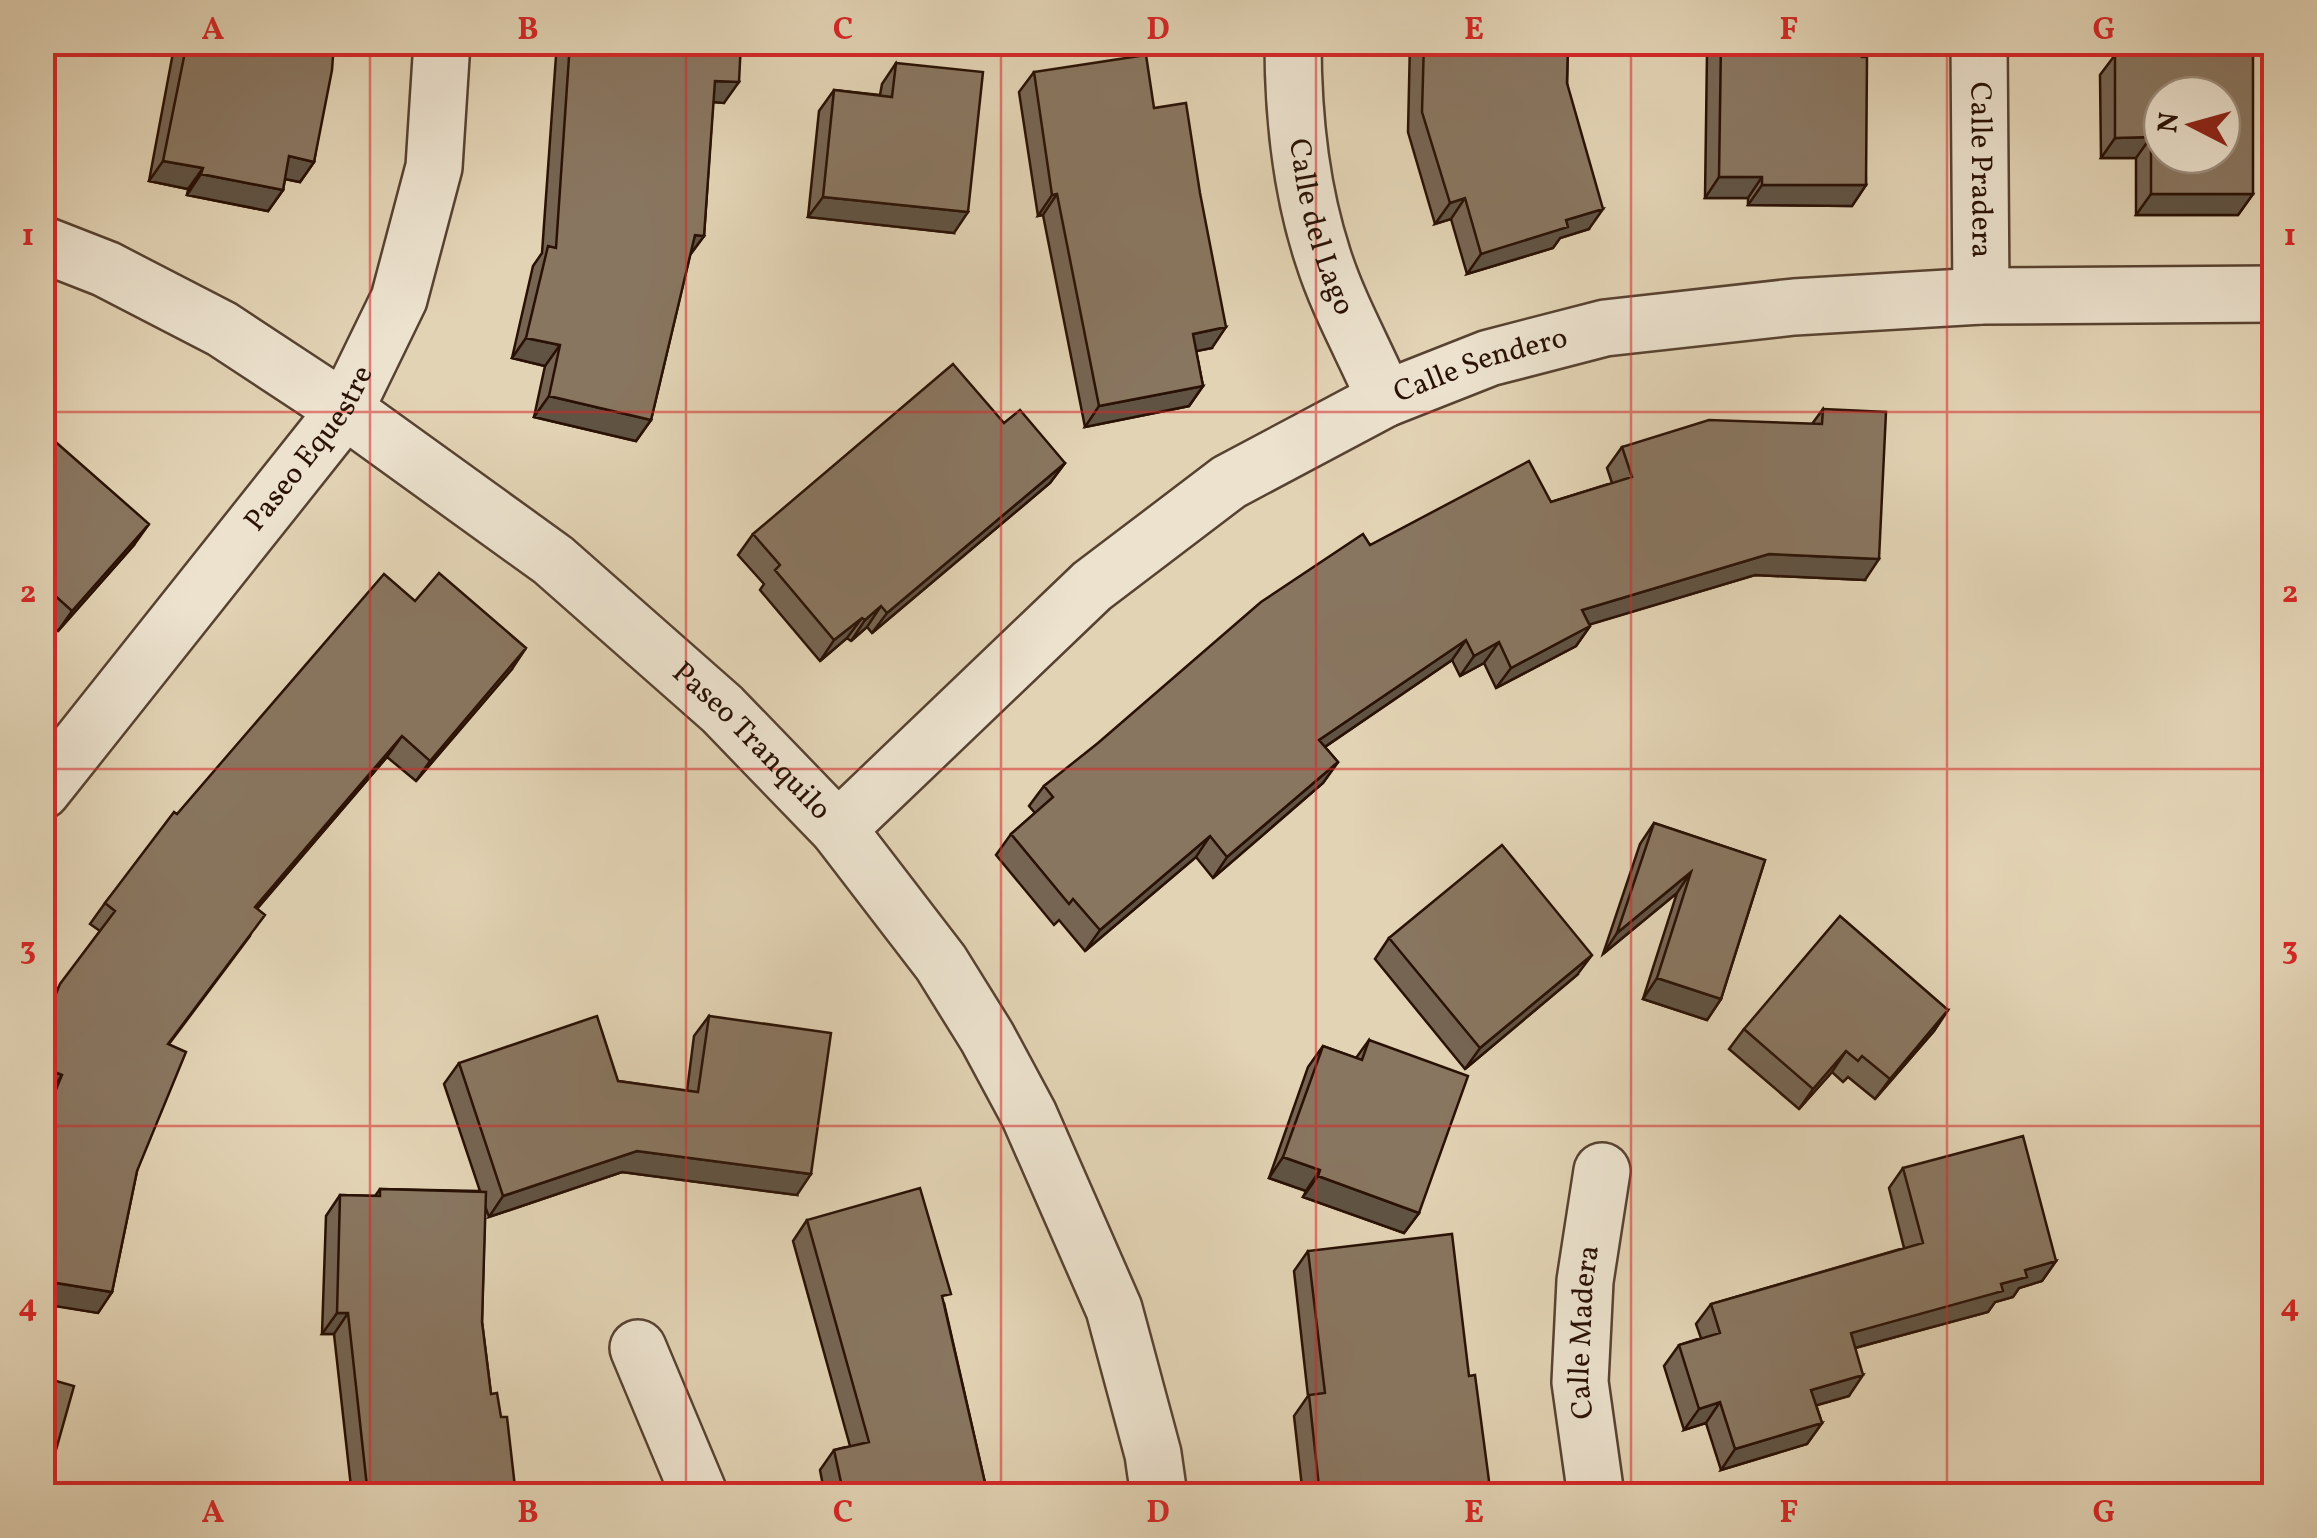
<svg xmlns="http://www.w3.org/2000/svg" width="2317" height="1538" font-family="Vollkorn,serif">
<style>
.lines{fill:none;stroke-linecap:round;stroke-linejoin:round}
.minor-casing{stroke:#574231;stroke-width:60}
.tertiary-casing{stroke:#574231;stroke-width:60}
.minor{stroke:#ece2ce;stroke-width:55}
.tertiary{stroke:#ece2ce;stroke-width:55}
.wall{fill:#766553;stroke:#291105;stroke-width:2.5}
.shaded-wall{fill:#605343;stroke:#291105;stroke-width:2.5}
.building{fill:#897660;stroke:#291105;stroke-width:2.5;fill-rule:evenodd}
.grid{fill:none;stroke:#d62828;stroke-width:2.5;stroke-opacity:0.55}
.labels{text-anchor:middle;dominant-baseline:central;stroke-width:8;stroke-linejoin:round;paint-order:stroke}
.street-label{font-size:30px;fill:#291105;stroke:#ece2ce}
.neatline{fill:none;stroke:#d62828;stroke-width:4}
.grid-label{font-size:32px;text-anchor:middle;font-weight:bold;fill:#d62828}
</style>
<rect width="100%" height="100%" fill="#e2d3b4"/>
<filter id="stains"><feTurbulence type="fractalNoise" baseFrequency=".002" numOctaves="4"/><feColorMatrix values="0 0 0 0 .2 0 0 0 0 .09 0 0 0 0 .02 0 0 0 .5 -.17"/></filter>
<radialGradient id="worn" r=".72"><stop offset=".6" stop-color="#630" stop-opacity="0"/><stop offset="1" stop-color="#630" stop-opacity=".3"/></radialGradient>
<g class="lines">
<defs>
<g id="minor">
<path id="s1" d="M1293,42C1293,115 1300,187 1323,257C1338,305 1365,352 1385,399"/>
<path id="s2" d="M1979,42L1981,296"/>
<path id="s3" d="M42,791L345,410L399,299L434,167L442,42"/>
<path id="s4" d="M838,829L1092,586L1229,482L1385,399L1489,358L1605,328L1794,307L1981,296L2274,294"/>
<path d="M638,1348L700,1496"/>
<path id="s5" d="M1596,1496L1580,1382L1585,1281L1602,1171"/>
</g>
<g id="tertiary">
<path id="s6" d="M42,244L106,269L222,329L345,410L553,560L722,709L838,829L941,963L987,1037L1029,1115L1114,1309L1153,1454L1159,1496"/>
</g>
</defs>
<use href="#minor" class="minor-casing"/>
<use href="#tertiary" class="tertiary-casing"/>
<use href="#minor" class="minor"/>
<use href="#tertiary" class="tertiary"/>
</g>
<path class="wall" d="M175,42H334L314,162L300,182L285,179L283,190L268,211L187,195L188,189L149,181Z
M557,42H741L724,103L713,102L704,236L690,255L651,420L636,441L534,417L545,366L512,358L533,266L542,253Z
M1410,42H1568L1567,83L1589,229L1560,238L1553,248L1467,274L1451,219L1435,224L1408,132Z
M1681,42H1863L1866,185L1852,206L1748,205V198H1705L1707,53L1681,51Z
M2152,49L2253,194L2238,215H2136V158H2101L2100,75L2115,55H2148Z
M896,63L954,233L808,217L819,111L834,90L880,95L882,84Z
M1034,72L1154,108L1212,348L1196,351L1203,386L1189,406L1085,427L1043,215L1038,216L1019,92Z
M1823,409L1865,580L1755,575L1590,624V626L1576,646L1496,688L1484,663L1460,676L1452,660L1325,747L1338,762L1323,783L1213,878L1196,857L1085,951L1059,920L1054,925L996,855L1011,834L1035,813L1029,806L1044,786L1370,545L1551,502L1612,483L1607,468L1622,447L1812,424Z
M1004,423L1065,463L1050,483L872,633L867,627L851,641L847,638L820,661L760,590L764,584L738,555L753,534Z
M42,430L134,545L58,631L42,618Z
M415,601L512,669L416,781L387,757L257,909L250,936L169,1044L137,1171L112,1292L98,1313L46,1304L42,1326V1108L48,1096L42,1094V1013L46,1005L100,931L90,924L105,903L177,814Z
M1654,823L1765,860L1721,999L1707,1020L1643,999L1677,893L1603,954L1640,844Z
M1389,938L1577,975L1465,1069L1375,959Z
M1948,1010L1934,1031L1875,1099L1848,1077L1843,1082L1832,1072L1799,1109L1729,1049L1744,1029Z
M709,1016L797,1195L622,1172L489,1217L485,1206L482,1322L491,1394L501,1417L516,1496H352L334,1334H322L326,1216L340,1195L375,1196L380,1189L480,1191L444,1084L459,1063L618,1081L687,1091L694,1036Z
M1369,1040L1419,1213L1404,1233L1303,1197L1306,1191L1269,1178L1308,1067L1323,1046L1356,1058Z
M1903,1168L2056,1261L2042,1281L2019,1288L2013,1297L1995,1302L1988,1312L1855,1348L1849,1396L1816,1405L1822,1423L1807,1444L1721,1470L1706,1423L1684,1430L1664,1366L1679,1345L1701,1338L1696,1324L1711,1304L1904,1248L1889,1188Z
M807,1220L944,1303L988,1496H825L820,1470L834,1450L850,1446L793,1241Z
M1308,1251L1469,1376L1491,1496H1303L1294,1416L1308,1396L1294,1271Z"/>
<path class="shaded-wall" d="M1687,42H1714L1707,53L1681,51Z
M715,81L739,82L724,103L701,101Z
M2151,137L2136,158H2101L2115,138Z
M289,156L314,162L300,182L275,177Z
M163,161L203,168L188,189L149,181Z
M201,174L283,190L268,211L187,195Z
M1719,177H1762L1748,198H1705Z
M1762,185H1866L1852,206L1748,205Z
M1057,194L1043,215L1038,216L1052,195Z
M2151,194H2253L2238,215H2136Z
M823,197L968,212L954,233L808,217Z
M1465,198L1451,219L1435,224L1450,203Z
M1603,209L1589,229L1560,238L1553,248L1467,274L1481,254L1566,220Z
M695,235L704,236L689,256Z
M1226,327L1212,348L1178,355L1193,334Z
M526,338L560,345L545,366L512,358Z
M1203,386L1189,406L1085,427L1099,406Z
M549,396L651,420L636,441L534,417Z
M1065,463L1050,483L872,633L887,613Z
M149,524L134,545L58,631L72,611Z
M1769,554L1879,559L1865,580L1755,575L1568,631L1582,610Z
M881,606L867,627L851,641L865,620Z
M862,618L847,638L820,661L834,640Z
M1590,626L1576,646L1496,688L1511,668Z
M1466,640L1452,660L1304,761L1319,740Z
M1499,642L1484,663L1460,676L1474,656Z
M526,648L512,669L416,781L430,761Z
M402,736L387,757L240,928L255,907Z
M1338,762L1323,783L1213,878L1227,857Z
M1210,836L1196,857L1085,951L1100,930Z
M1691,872L1677,893L1603,954L1617,933Z
M1592,955L1577,975L1465,1069L1480,1048Z
M1657,978L1721,999L1707,1020L1643,999Z
M1948,1010L1934,1031L1875,1099L1890,1079Z
M1846,1051L1832,1072L1799,1109L1813,1089Z
M42,1067L62,1075L48,1096L42,1094Z
M637,1151L811,1174L797,1195L622,1172L489,1217L503,1196Z
M1283,1157L1320,1170L1306,1191L1269,1178Z
M1318,1176L1419,1213L1404,1233L1303,1197Z
M2056,1261L2042,1281L2019,1288L2013,1297L1995,1302L1988,1312L1836,1353L1851,1333L2001,1284L2025,1270Z
M50,1282L112,1292L98,1313L42,1304Z
M337,1313H348L334,1334H322Z
M1863,1375L1849,1396L1797,1411L1811,1390Z
M1720,1402L1706,1423L1684,1430L1699,1409Z
M1822,1423L1807,1444L1721,1470L1735,1449Z"/>
<path class="building" d="M187,42H334L332,70L314,162L289,156L283,190L201,174L203,168L163,161Z
M570,42H741L739,82L715,81L704,236L695,235L651,420L549,396L560,345L526,338L548,246L556,248Z
M1424,42H1568L1567,83L1603,209L1566,220L1568,227L1481,254L1465,198L1450,203L1422,112Z
M1721,42H1863L1862,57H1867L1866,185H1762V177H1719Z
M2152,49H2253V194H2151V137L2115,138V55H2152ZM2162,95H2222V155H2162Z
M1146,55L1154,108L1186,103L1200,193L1226,327L1193,334L1203,386L1099,406L1057,194L1052,195L1034,72Z
M896,63L983,72L968,212L823,197L834,90L892,97Z
M953,364L1004,423L1020,410L1065,463L887,613L881,606L865,620L862,618L834,640L775,570L780,565L753,534Z
M1823,409L1886,412L1879,559L1769,554L1582,610L1590,626L1511,668L1499,642L1474,656L1466,640L1319,740L1338,762L1227,857L1210,836L1100,930L1073,899L1069,904L1011,834L1053,797L1044,786L1098,743L1261,602L1363,534L1370,545L1529,461L1551,502L1632,477L1622,447L1709,420L1822,424Z
M42,430L149,524L72,611L42,584Z
M439,573L526,648L430,761L402,736L255,907L265,915L168,1044L186,1052L137,1171L112,1292L50,1282L42,1326V1123L62,1075L42,1067V1027L60,984L115,911L105,903L174,812L177,814L384,574L415,601Z
M1654,823L1765,860L1721,999L1657,978L1691,872L1617,933Z
M1502,845L1592,955L1480,1048L1389,938Z
M1840,916L1948,1010L1890,1079L1862,1056L1858,1061L1846,1051L1813,1089L1744,1029Z
M597,1016L618,1081L698,1092L709,1016L831,1033L811,1174L637,1151L503,1196L459,1063Z
M1369,1040L1468,1076L1419,1213L1318,1176L1320,1170L1283,1157L1323,1046L1362,1060Z
M2023,1136L2056,1261L2025,1270L2027,1277L2001,1284L2003,1291L1851,1333L1863,1375L1811,1390L1822,1423L1735,1449L1720,1402L1699,1409L1679,1345L1720,1333L1711,1304L1923,1243L1903,1168Z
M920,1188L951,1294L942,1296L988,1496H844L834,1450L869,1442L807,1220Z
M380,1189L486,1192L482,1322L491,1394L497,1393L501,1417H507L516,1496H368L348,1313H337L340,1195L380,1196Z
M1452,1234L1469,1376L1475,1375L1491,1496H1320L1309,1395L1325,1393L1308,1251Z
M42,1377L74,1386L43,1496H42Z"/>
<path class="grid" d="M370,42V1496M686,42V1496M1001,42V1496M1316,42V1496M1631,42V1496M1947,42V1496M42,412H2274M42,769H2274M42,1126H2274"/>
<g class="labels">
<g class="street-label">
<text stroke="none"><textPath href="#s2" startOffset="128">Calle Pradera</textPath></text>
<text stroke="none"><textPath href="#s1" startOffset="188">Calle del Lago</textPath></text>
<text stroke="none"><textPath href="#s4" startOffset="802">Calle Sendero</textPath></text>
<text stroke="none"><textPath href="#s3" startOffset="435">Paseo Equestre</textPath></text>
<text stroke="none"><textPath href="#s6" startOffset="872">Paseo Tranquilo</textPath></text>
<text stroke="none"><textPath href="#s5" startOffset="165">Calle Madera</textPath></text>
</g>
</g>
<rect width="2317" height="1538" fill="none" stroke="#e2d3b4" stroke-width="110"/>
<g transform="translate(2192 125) rotate(276)"><circle r="48" fill="#ece2ce" stroke="#9e8e7e" stroke-width="2.5"/>
<path d="M0-8L18 38L0 25L-18 38Z" fill="#8f2418"/>
<text y="-15" font-size="28" font-weight="bold" text-anchor="middle" fill="#291105">N</text>
</g>
<rect x="55" y="55" width="2207" height="1428" class="neatline"/>
<g class="grid-label">
<text x="213" y="39">A</text>
<text x="528" y="39">B</text>
<text x="843" y="39">C</text>
<text x="1158" y="39">D</text>
<text x="1474" y="39">E</text>
<text x="1789" y="39">F</text>
<text x="2104" y="39">G</text>
<text x="28" y="245">1</text>
<text x="2290" y="245">1</text>
<text x="28" y="602">2</text>
<text x="2290" y="602">2</text>
<text x="28" y="959">3</text>
<text x="2290" y="959">3</text>
<text x="28" y="1316">4</text>
<text x="2290" y="1316">4</text>
<text x="213" y="1522">A</text>
<text x="528" y="1522">B</text>
<text x="843" y="1522">C</text>
<text x="1158" y="1522">D</text>
<text x="1474" y="1522">E</text>
<text x="1789" y="1522">F</text>
<text x="2104" y="1522">G</text>
</g>
<rect width="100%" height="100%" filter="url(#stains)"/>
<rect width="100%" height="100%" fill="url(#worn)"/>
</svg>
